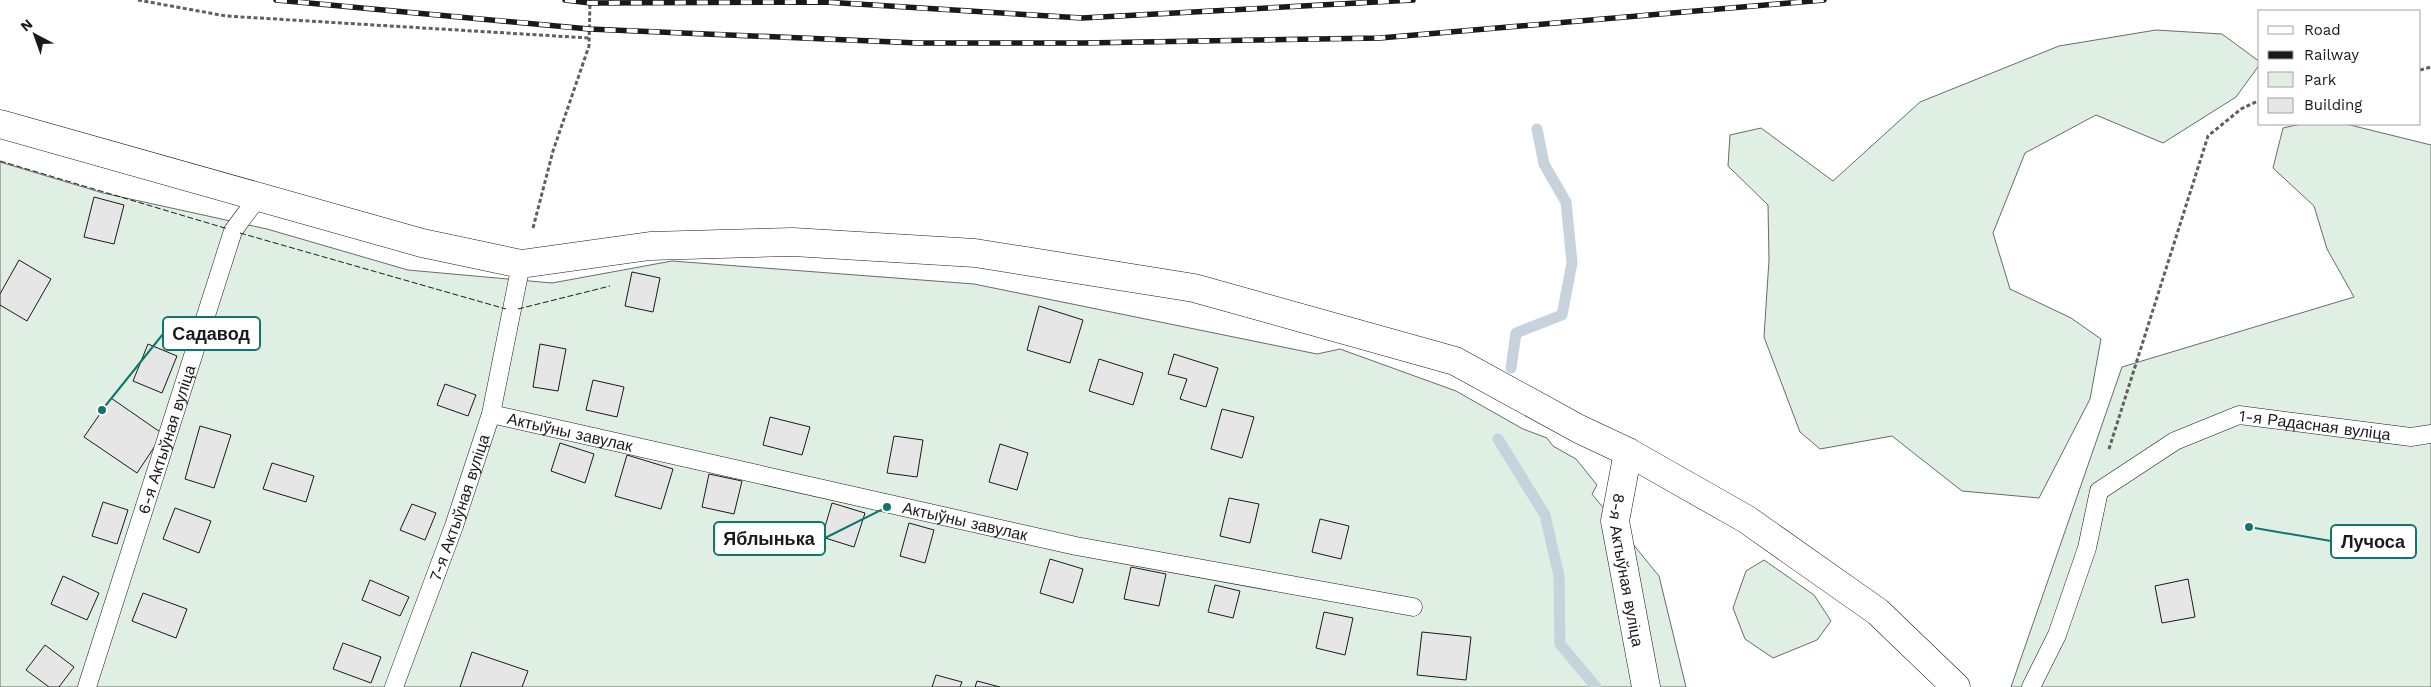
<svg xmlns="http://www.w3.org/2000/svg" width="2431" height="687" font-family="'Work Sans',sans-serif">
<style>
.green{fill:#e0efe3;stroke:#6a6a6a}
.lines{fill:none;stroke-linecap:round;stroke-linejoin:round}
.stream{stroke:#c6d2dc;stroke-width:11}
.building{fill:#e6e6e6;stroke:#1a1a1a}
.lane-casing{stroke:#1a1a1a;stroke-width:19}
.street-casing{stroke:#1a1a1a;stroke-width:29}
.path{stroke:#5f5f5f;stroke-width:3;stroke-dasharray:4 2.5;stroke-linecap:butt}
.lane{stroke:#fff;stroke-width:18}
.street{stroke:#fff;stroke-width:28}
.rail-casing{stroke:#1a1a1a;stroke-width:5.5}
.rail{stroke:#fff;stroke-width:4;stroke-dasharray:11;stroke-linecap:butt}
.fence{stroke:#1a1a1a;stroke-width:1;stroke-dasharray:6 2.5;stroke-linecap:butt}
.labels{text-anchor:middle;dominant-baseline:central;stroke-width:4;stroke-linejoin:round;paint-order:stroke}
.street-label{font-size:16px;fill:#1a1a1a;stroke:#fff}
.leader{fill:none;stroke:#0f766e;stroke-width:2}
.callout-dot{fill:#0f766e;stroke:#fff;stroke-width:2}
.callout{fill:#fff;stroke:#0f766e;stroke-width:2}
.callout-label{font-size:18px;text-anchor:middle;font-weight:bold;fill:#1a1a1a}
</style>
<rect width="100%" height="100%" fill="#fff"/>
<path class="green" d="M2156,30L2222,34L2260,62V64L2236,97L2163,143L2096,115L2025,153L1993,233L2010,289L2071,318L2101,339L2090,399L2039,498L1962,491L1892,436L1820,449L1800,432L1764,337L1769,260L1768,205L1728,166L1730,135L1761,128L1833,181L1920,102L2059,46Z
M2301,124H2346L2431,145V687H2011L2122,367L2354,297L2327,249L2314,206L2273,168L2283,128Z
M0,162L103,193L267,229L408,270L552,283L672,261L974,284L1317,354L1340,349L1456,391L1523,429L1547,438L1553,446L1576,459L1597,485L1592,494L1659,576L1686,687H0Z
M1764,560L1814,595L1831,621L1817,640L1773,658L1745,639L1733,608L1746,571Z"/>
<g class="lines">
<path class="stream" d="M1511,368L1516,333L1562,315L1572,263L1566,202L1544,164L1537,129
M1498,439L1545,515L1559,576L1560,644L1596,687"/>
</g>
<path class="building" d="M94,197L124,205L114,244L84,237Z
M19,260L51,279L27,321L0,305V294Z
M632,272L660,278L653,312L625,306Z
M1039,306L1083,320L1070,363L1027,350Z
M148,344L177,356L162,393L133,381Z
M540,344L566,349L558,391L533,387Z
M1174,354L1218,368L1206,407L1180,399L1187,379L1168,374Z
M1099,359L1143,373L1133,405L1089,391Z
M593,380L624,387L617,417L586,410Z
M445,384L476,395L468,416L437,405Z
M111,398L163,434L137,473L84,437Z
M1222,409L1254,417L1242,458L1211,449Z
M770,417L810,427L802,455L763,445Z
M200,426L231,435L214,488L185,479Z
M894,436L923,440L917,477L887,473Z
M560,443L594,454L585,483L551,471Z
M1000,444L1028,453L1017,490L989,482Z
M627,455L673,469L661,509L615,496Z
M272,463L314,476L306,502L263,489Z
M709,474L742,481L734,514L702,507Z
M1229,498L1259,504L1250,543L1220,536Z
M103,502L128,510L117,544L92,536Z
M832,503L865,513L854,547L822,537Z
M412,504L436,513L425,540L400,530Z
M175,508L211,521L199,553L163,539Z
M1320,519L1349,526L1341,559L1312,552Z
M909,523L934,530L925,563L900,556Z
M1050,559L1083,569L1073,603L1040,593Z
M1131,567L1166,574L1159,606L1124,599Z
M63,576L99,593L87,620L51,604Z
M2188,579L2195,617L2162,623L2155,586Z
M370,580L409,597L400,616L362,600Z
M1215,585L1240,591L1233,618L1208,612Z
M143,593L187,609L176,638L132,621Z
M1324,612L1353,618L1345,655L1316,648Z
M1422,632L1471,637L1466,680L1417,675Z
M343,643L381,657L371,683L333,669Z
M45,645L74,667L59,687H49L26,670Z
M472,652L528,671L522,687H460Z
M936,675L962,682L960,687H932Z
M977,681L1000,687H975Z"/>
<g class="lines">
<defs>
<g id="lane">
<path id="s1" d="M491,414L1076,546L1413,607"/>
<path id="s2" d="M87,687L233,231L258,197"/>
<path id="s3" d="M394,687L454,526L491,414L521,264"/>
<path id="s4" d="M2031,687L2057,635L2087,548L2099,491L2175,441L2239,415L2411,437L2431,434"/>
</g>
<g id="street">
<path d="M0,124L422,243L521,264L650,246L793,242L975,253L1194,288L1455,361L1579,429L1628,452L1746,519L1878,612L1956,687"/>
<path id="s5" d="M1628,452L1615,521L1646,687"/>
</g>
</defs>
<use href="#lane" class="lane-casing"/>
<use href="#street" class="street-casing"/>
<path class="path" d="M138,0L226,16L589,38
M2420,70L2431,67
M533,228L553,151L589,46L590,0
M2109,449L2208,136L2241,109L2260,100"/>
<use href="#lane" class="lane"/>
<use href="#street" class="street"/>
<defs>
<path id="rail" d="M276,0L589,29L918,43H1084L1380,38L1824,0
M565,0L590,3L825,2L1082,18L1413,0"/>
</defs>
<use href="#rail" class="rail-casing"/>
<use href="#rail" class="rail"/>
<path class="fence" d="M0,161L228,229
M240,233L506,309
M518,309L610,286"/>
</g>
<g class="labels">
<g class="street-label">
<text stroke="none"><textPath href="#s4" startOffset="445">1-я Радасная вуліца</textPath></text>
<text stroke="none"><textPath href="#s1" startOffset="81">Актыўны завулак</textPath></text>
<text stroke="none"><textPath href="#s2" startOffset="260">6-я Актыўная вуліца</textPath></text>
<text stroke="none"><textPath href="#s3" startOffset="191">7-я Актыўная вуліца</textPath></text>
<text stroke="none"><textPath href="#s1" startOffset="486">Актыўны завулак</textPath></text>
<text stroke="none"><textPath href="#s5" startOffset="120">8-я Актыўная вуліца</textPath></text>
</g>
</g>
<path class="leader" d="M102 410L163 334M887 507L825 538M2249 527L2331 541"/>
<g class="callout-dot">
<circle cx="102" cy="410" r="5"/>
<circle cx="887" cy="507" r="5"/>
<circle cx="2249" cy="527" r="5"/>
</g>
<g class="callout">
<rect x="163" y="317" width="97" height="33" rx="5"/>
<rect x="714" y="522" width="111" height="33" rx="5"/>
<rect x="2331" y="525" width="85" height="33" rx="5"/>
</g>
<g class="callout-label">
<text x="211" y="340">Садавод</text>
<text x="769" y="545">Яблынька</text>
<text x="2373" y="548">Лучоса</text>
</g>
<rect x="2258" y="10" width="162" height="115" fill="#ffffff" stroke="#a3a3a3"/>
<rect x="2268" y="26" width="25" height="8" fill="#ffffff" stroke="#a3a3a3"/>
<text x="2304" y="35" font-size="15" fill="#1a1a1a">Road</text>
<rect x="2268" y="51" width="25" height="8" fill="#1a1a1a" stroke="#a3a3a3"/>
<text x="2304" y="60" font-size="15" fill="#1a1a1a">Railway</text>
<rect x="2268" y="72" width="25" height="15" fill="#e0efe3" stroke="#a3a3a3"/>
<text x="2304" y="85" font-size="15" fill="#1a1a1a">Park</text>
<rect x="2268" y="98" width="25" height="15" fill="#e6e6e6" stroke="#a3a3a3"/>
<text x="2304" y="110" font-size="15" fill="#1a1a1a">Building</text>
<g transform="translate(35 35) rotate(319)" stroke="#ffffff" stroke-width="4" paint-order="stroke">
<path d="M0-4L9 19L0 12L-9 19Z" fill="#1a1a1a"/>
<text y="-8" font-size="14" font-weight="bold" text-anchor="middle" fill="#1a1a1a">N</text>
</g>
</svg>
